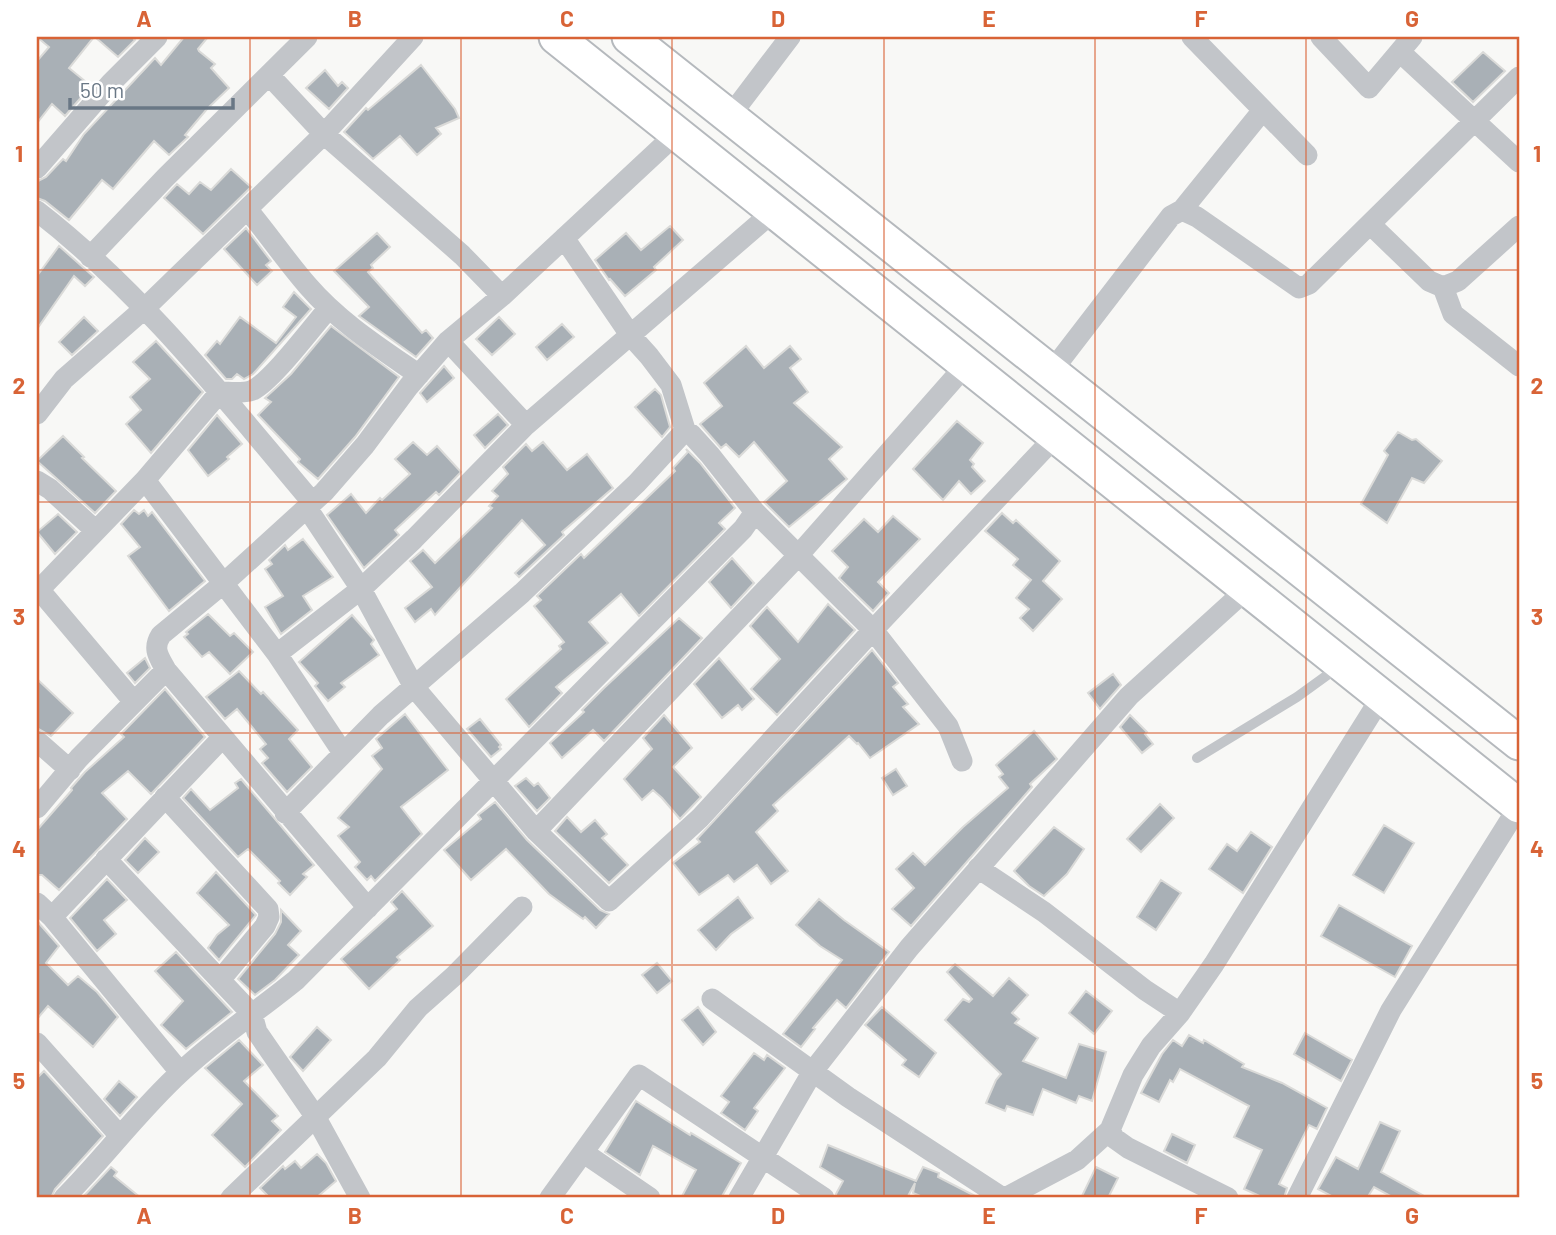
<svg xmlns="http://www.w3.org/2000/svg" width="1556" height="1235" font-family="Barlow,sans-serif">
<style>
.building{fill:#a9b0b6;stroke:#dadad8;stroke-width:2}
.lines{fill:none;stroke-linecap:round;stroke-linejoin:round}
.primary-casing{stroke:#b5b9bd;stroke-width:37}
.service{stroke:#c2c5c9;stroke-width:10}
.minor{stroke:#c2c5c9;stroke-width:21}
.primary{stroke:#fff;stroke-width:33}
.grid{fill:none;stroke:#d86336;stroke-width:2;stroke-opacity:0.55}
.neatline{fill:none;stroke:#d86336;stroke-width:2.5}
.grid-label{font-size:23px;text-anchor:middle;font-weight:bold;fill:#d86336}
</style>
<rect width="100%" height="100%" fill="#f8f8f6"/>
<path class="building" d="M37,37H94L69,68L91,86L65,116L52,104L37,123V61L49,47Z
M95,37H132L135,40L118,57Z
M184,37H208L198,49L199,51L215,64L211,68L229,88L207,109L185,135L188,137L169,155L154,141L113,189L102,180L69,220L45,201L37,198L38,181L46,177L63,159L66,161L84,134L155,58L161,65Z
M1483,52L1505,71L1473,102L1452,82Z
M421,65L455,109L459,118L436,128L441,134L417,155L400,136L373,159L344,132L366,108L368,110Z
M325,70L338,86L342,82L348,88L329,109L306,88Z
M231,169L251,187L203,234L164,198L177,184L189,194L200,182L211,190Z
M670,226L683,240L654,267L656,270L625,296L610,279L609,280L595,260L626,233L641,250Z
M246,228L271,261L266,265L272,271L257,285L224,249Z
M377,233L390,247L371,265L373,268L368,272L422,333L426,330L433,338L416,357L359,316L369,307L334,271Z
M59,246L94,277L85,286L74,276L37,329V276Z
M294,292L311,309L253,374L244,379L237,374L232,379H226L205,355L217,341L220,344L240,317L276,343L296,317L283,307Z
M84,317L98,331L72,355L59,342Z
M499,317L515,334L492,355L476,339Z
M562,324L574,337L547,360L536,347Z
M331,326L399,377L355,437L318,479L298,462L300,459L258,415L271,402L265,398L291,374Z
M156,341L203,392L151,453L126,424L141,410L130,397L150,379L133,362Z
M746,346L764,368L790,346L801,359L790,368L808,392L794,403L842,447L829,459L847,479L789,527L764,502L787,481L754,442L739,457L726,444L721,448L700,424L722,406L704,383Z
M444,366L454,378L427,402L420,393Z
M655,389L661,395L670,427L662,437L635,407Z
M498,414L508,425L485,448L474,435Z
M217,415L242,444L227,457L229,459L208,476L188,450Z
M957,421L983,443L970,460L974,464L972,467L985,481L971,494L959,481L943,500L913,469Z
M1398,432L1412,440L1416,439L1442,461L1424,483L1412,478L1387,523L1361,504L1388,455L1384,451Z
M63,436L84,457L82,458L116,491L95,513L37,461Z
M413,442L427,455L437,446L461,472L439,495L436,492L395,530L399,535L364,568L327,515L351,494L366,513L380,498L382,500L410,474L395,459Z
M543,442L567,470L587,454L613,488L562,532L564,535L519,577L515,573L545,545L522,520L435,615L431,609L415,622L405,608L432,587L410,561L423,550L435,563L492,508L489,506L498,496L492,491L508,474L503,467L526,444L532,451Z
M686,449L700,463L735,508L719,523L725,529L639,616L621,594L589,622L608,643L556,687L562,693L529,727L506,699L561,649L559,646L564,642L534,606L541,600L537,596L581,554L584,558L675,471L673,468L688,452Z
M134,510L139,514L144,510L148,516L152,512L205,581L169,611L128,556L140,547L121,524Z
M1002,513L1013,523L1016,520L1060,561L1043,581L1062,599L1033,631L1020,618L1029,609L1016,598L1031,580L1013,565L1018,559L985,531Z
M58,514L77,532L55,554L37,532Z
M893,516L920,539L878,582L889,593L873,611L839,578L848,567L832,551L864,519L878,532Z
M303,539L333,577L303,596L312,610L281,634L265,607L283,596L265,569L272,564L269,560L285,545L288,550Z
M732,558L754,583L731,608L709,582Z
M828,604L855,630L777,715L751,689L780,659L750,626L767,607L798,642Z
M208,614L230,636L234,633L253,652L230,674L209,652L202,657L184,637L188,634L186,632Z
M352,615L374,640L371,644L379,655L341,683L345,687L328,701L315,686L318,683L299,662Z
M679,618L702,638L604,741L593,730L562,758L550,743L584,712L582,710L604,688Z
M872,650L898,683L893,687L908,704L903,707L919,724L870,758L858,743L857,744L849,736L773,805L778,811L756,832L788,871L771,884L757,865L734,882L728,875L699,895L673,863L700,842L697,839Z
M145,658L150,668L135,683L127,673Z
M719,658L754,699L742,710L738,705L722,718L694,684Z
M239,671L261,694L263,692L298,730L289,739L312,767L287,792L262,763L268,758L260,749L266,744L237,709L225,719L206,697Z
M1113,674L1121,685L1100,709L1088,693Z
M37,679L73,713L51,736L37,728Z
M165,689L205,737L151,794L128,771L102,793L127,819L59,890L42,875H37V830L72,790L71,788L85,772L124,737L121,734Z
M405,714L448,770L401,807L422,834L375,881L371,876L367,880L355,867L360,862L338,836L349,827L338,818L382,769L372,756L382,748L376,739Z
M664,715L692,748L673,767L701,797L680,819L662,798L653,790L642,800L624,779L652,749L643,738Z
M1130,715L1147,732L1145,734L1153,744L1142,753L1120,727Z
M480,719L501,745L499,747L501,749L491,757L467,729Z
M1034,731L1057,759L1030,784L1032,787L911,926L892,909L914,888L896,869L913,853L925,865L963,827L1008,788L999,777L1003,774L996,765Z
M896,769L907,786L893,795L882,778Z
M526,778L534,786L538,783L550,798L537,811L515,786Z
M241,779L314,865L303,874L307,877L290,895L278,883L280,881L248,849L238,857L183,798L191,789L210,810L238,788L235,783Z
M495,802L527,840L600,910L609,914L596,928L585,917L583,919L549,894L506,849L471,880L444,850L481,819L478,815Z
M1160,804L1174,818L1141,852L1127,839Z
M567,817L581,832L595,820L607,834L602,838L628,865L609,883L555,831Z
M1384,825L1414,843L1384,893L1353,875Z
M1054,827L1084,849L1067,874L1044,896L1029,886L1014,871Z
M1251,832L1272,847L1243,893L1209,869L1227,844L1237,851Z
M145,838L159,852L138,873L125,860Z
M216,872L256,915L219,960L208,948L217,935L229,925L197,893Z
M107,879L127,900L104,920L116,934L97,951L70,918Z
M1161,880L1181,893L1156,930L1137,917Z
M402,891L433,926L397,957L400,960L369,989L341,959L397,909L391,902Z
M738,897L753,918L731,934L716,950L698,930Z
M819,899L844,920L889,952L846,1008L837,1000L813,1028L815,1029L801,1047L783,1034L842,960L820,946L796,925Z
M1339,905L1412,946L1395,977L1321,936Z
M281,910L301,931L288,945L299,955L275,980L255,995L238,979L275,934L281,922Z
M37,921L59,946L46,963L68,985L78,976L97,992L118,1017L93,1047L48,1006L37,1019Z
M176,952L232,1012L186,1049L161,1025L183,1001L155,971Z
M657,963L672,981L657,993L642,975Z
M955,964L993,996L1009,978L1028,995L1012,1013L1019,1019L1015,1023L1038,1038L1023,1061L1066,1078L1079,1044L1106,1052L1092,1101L1079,1096L1076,1103L1043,1089L1033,1115L1007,1106L1005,1111L986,1103L996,1080L1001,1074L945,1020L963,999L969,1002L972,999L947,972Z
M1086,991L1112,1011L1094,1034L1069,1013Z
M698,1007L716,1032L703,1045L682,1020Z
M882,1007L936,1053L919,1077L902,1065L906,1060L865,1025Z
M317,1027L331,1040L303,1071L290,1057Z
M1305,1033L1352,1060L1341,1081L1294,1054Z
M1189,1035L1203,1043L1204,1040L1244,1064L1242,1067L1282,1083L1327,1108L1317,1129L1309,1125L1279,1184L1287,1188L1284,1198H1264L1244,1189L1262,1150L1234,1137L1249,1106L1180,1069L1173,1082L1170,1080L1159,1102L1141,1093L1162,1054L1173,1040L1182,1046Z
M239,1040L263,1065L244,1081L278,1116L272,1121L281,1130L245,1167L212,1135L242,1104L205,1068Z
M754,1053L764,1060L767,1055L785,1068L754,1108L758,1111L745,1130L721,1113L729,1102L721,1096Z
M44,1071L103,1136L55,1189L51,1198H37V1078Z
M119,1081L137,1097L120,1116L104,1099Z
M636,1101L690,1135L691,1133L741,1163L721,1198H681L696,1170L653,1146L640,1175L605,1152Z
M1380,1122L1400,1131L1381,1172L1428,1198H1394L1374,1187L1367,1198H1335L1318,1189L1336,1157L1358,1169Z
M1172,1134L1195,1145L1187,1163L1164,1151Z
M828,1145L916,1181L923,1167L939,1173L938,1177L979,1198H925L913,1193L915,1183L907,1198H837L836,1194L843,1181L820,1167Z
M317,1154L326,1163L336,1181L316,1198H270L260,1188L283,1166L285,1169L295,1161L301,1168Z
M111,1167L117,1172L114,1176L141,1198H82Z
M1096,1167L1118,1178L1108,1198H1081Z"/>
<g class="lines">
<defs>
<path id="primary" d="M556,37L1519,806
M629,37L1519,743"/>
</defs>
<use href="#primary" class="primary-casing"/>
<path class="service" d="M1197,758L1297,697L1337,668"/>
<path class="minor" d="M1192,37L1307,155
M1321,37L1369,88L1412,37
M1400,52L1519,162
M269,75L324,134L462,255L502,296
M730,116L790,37
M37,168L111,83L157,37
M247,209C268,234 287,262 308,286C339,322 380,348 419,375
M1182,210L1263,110
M37,211C143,293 226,400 312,502
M1370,224L1429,281L1443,287L1458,281L1519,226
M564,238L631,336L649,356L671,385L686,433L691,434L710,455L755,512L873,630L948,726L962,761
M90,257L165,178L307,37
M1443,287L1453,314L1519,366
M448,341L526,425
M1051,372L1171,216L1182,210L1197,217L1299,288L1309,284L1519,77
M37,414L64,379L145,308L247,209L324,134L413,37
M145,480L277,654L343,753
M37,481L50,489L96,531
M307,508L361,589L414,687L536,831L609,901L700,818L873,630L1056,436
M37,587L134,702
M37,592L145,480L220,392C230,392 244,394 253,390C273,380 312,327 329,308
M277,654L361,589L414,539L526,425L774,211
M37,741L70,770
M165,797L268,909L269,917L265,926L220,980
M37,808L79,758L166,670
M285,813L381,715L522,593L637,483L681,435L686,433
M536,831L795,559L966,365
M106,859L252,1014L257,1032L315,1116L360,1198
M978,868L1044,912L1145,990L1180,1013
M37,903L52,917L180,1072
M368,908L166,670C159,657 152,649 161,635L224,583L324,492L365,445L409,386L448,341L502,296L677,133
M52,917L222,738
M712,999L848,1097L1003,1198
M37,1043L120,1136
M1110,1130L1114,1138L1128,1148L1228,1198
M584,1153L650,1198
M64,1198C105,1157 139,1110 182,1071C218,1037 258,1011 296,980L743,529L755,512
M231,1198L377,1058L418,1008L454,976L522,907
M550,1198L639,1075L824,1198
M739,1198L813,1071L909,948L1129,696L1247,589
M1005,1198L1077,1160L1110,1130L1133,1075L1151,1046L1180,1013L1214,964L1382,696
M1297,1198L1391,1010L1519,806"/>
<use href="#primary" class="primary"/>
</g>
<path class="grid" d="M250,37V1198M461,37V1198M672,37V1198M884,37V1198M1095,37V1198M1306,37V1198M37,270H1519M37,502H1519M37,733H1519M37,965H1519"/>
<rect width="1556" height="1235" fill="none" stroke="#ffffff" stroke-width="77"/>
<path d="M70 98v10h163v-10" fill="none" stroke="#697785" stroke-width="3.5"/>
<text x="80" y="98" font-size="21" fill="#697785" stroke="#ffffff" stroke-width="5" paint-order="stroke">50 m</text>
<rect x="38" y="38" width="1480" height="1158" class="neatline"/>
<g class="grid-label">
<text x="144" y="27">A</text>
<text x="355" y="27">B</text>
<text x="567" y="27">C</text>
<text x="778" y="27">D</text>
<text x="989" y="27">E</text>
<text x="1201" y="27">F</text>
<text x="1412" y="27">G</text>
<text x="19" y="162">1</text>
<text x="1537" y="162">1</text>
<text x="19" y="394">2</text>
<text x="1537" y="394">2</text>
<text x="19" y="625">3</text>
<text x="1537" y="625">3</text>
<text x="19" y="857">4</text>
<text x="1537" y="857">4</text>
<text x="19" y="1089">5</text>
<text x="1537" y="1089">5</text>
<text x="144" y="1224">A</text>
<text x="355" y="1224">B</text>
<text x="567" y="1224">C</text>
<text x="778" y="1224">D</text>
<text x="989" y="1224">E</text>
<text x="1201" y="1224">F</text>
<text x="1412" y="1224">G</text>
</g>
</svg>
